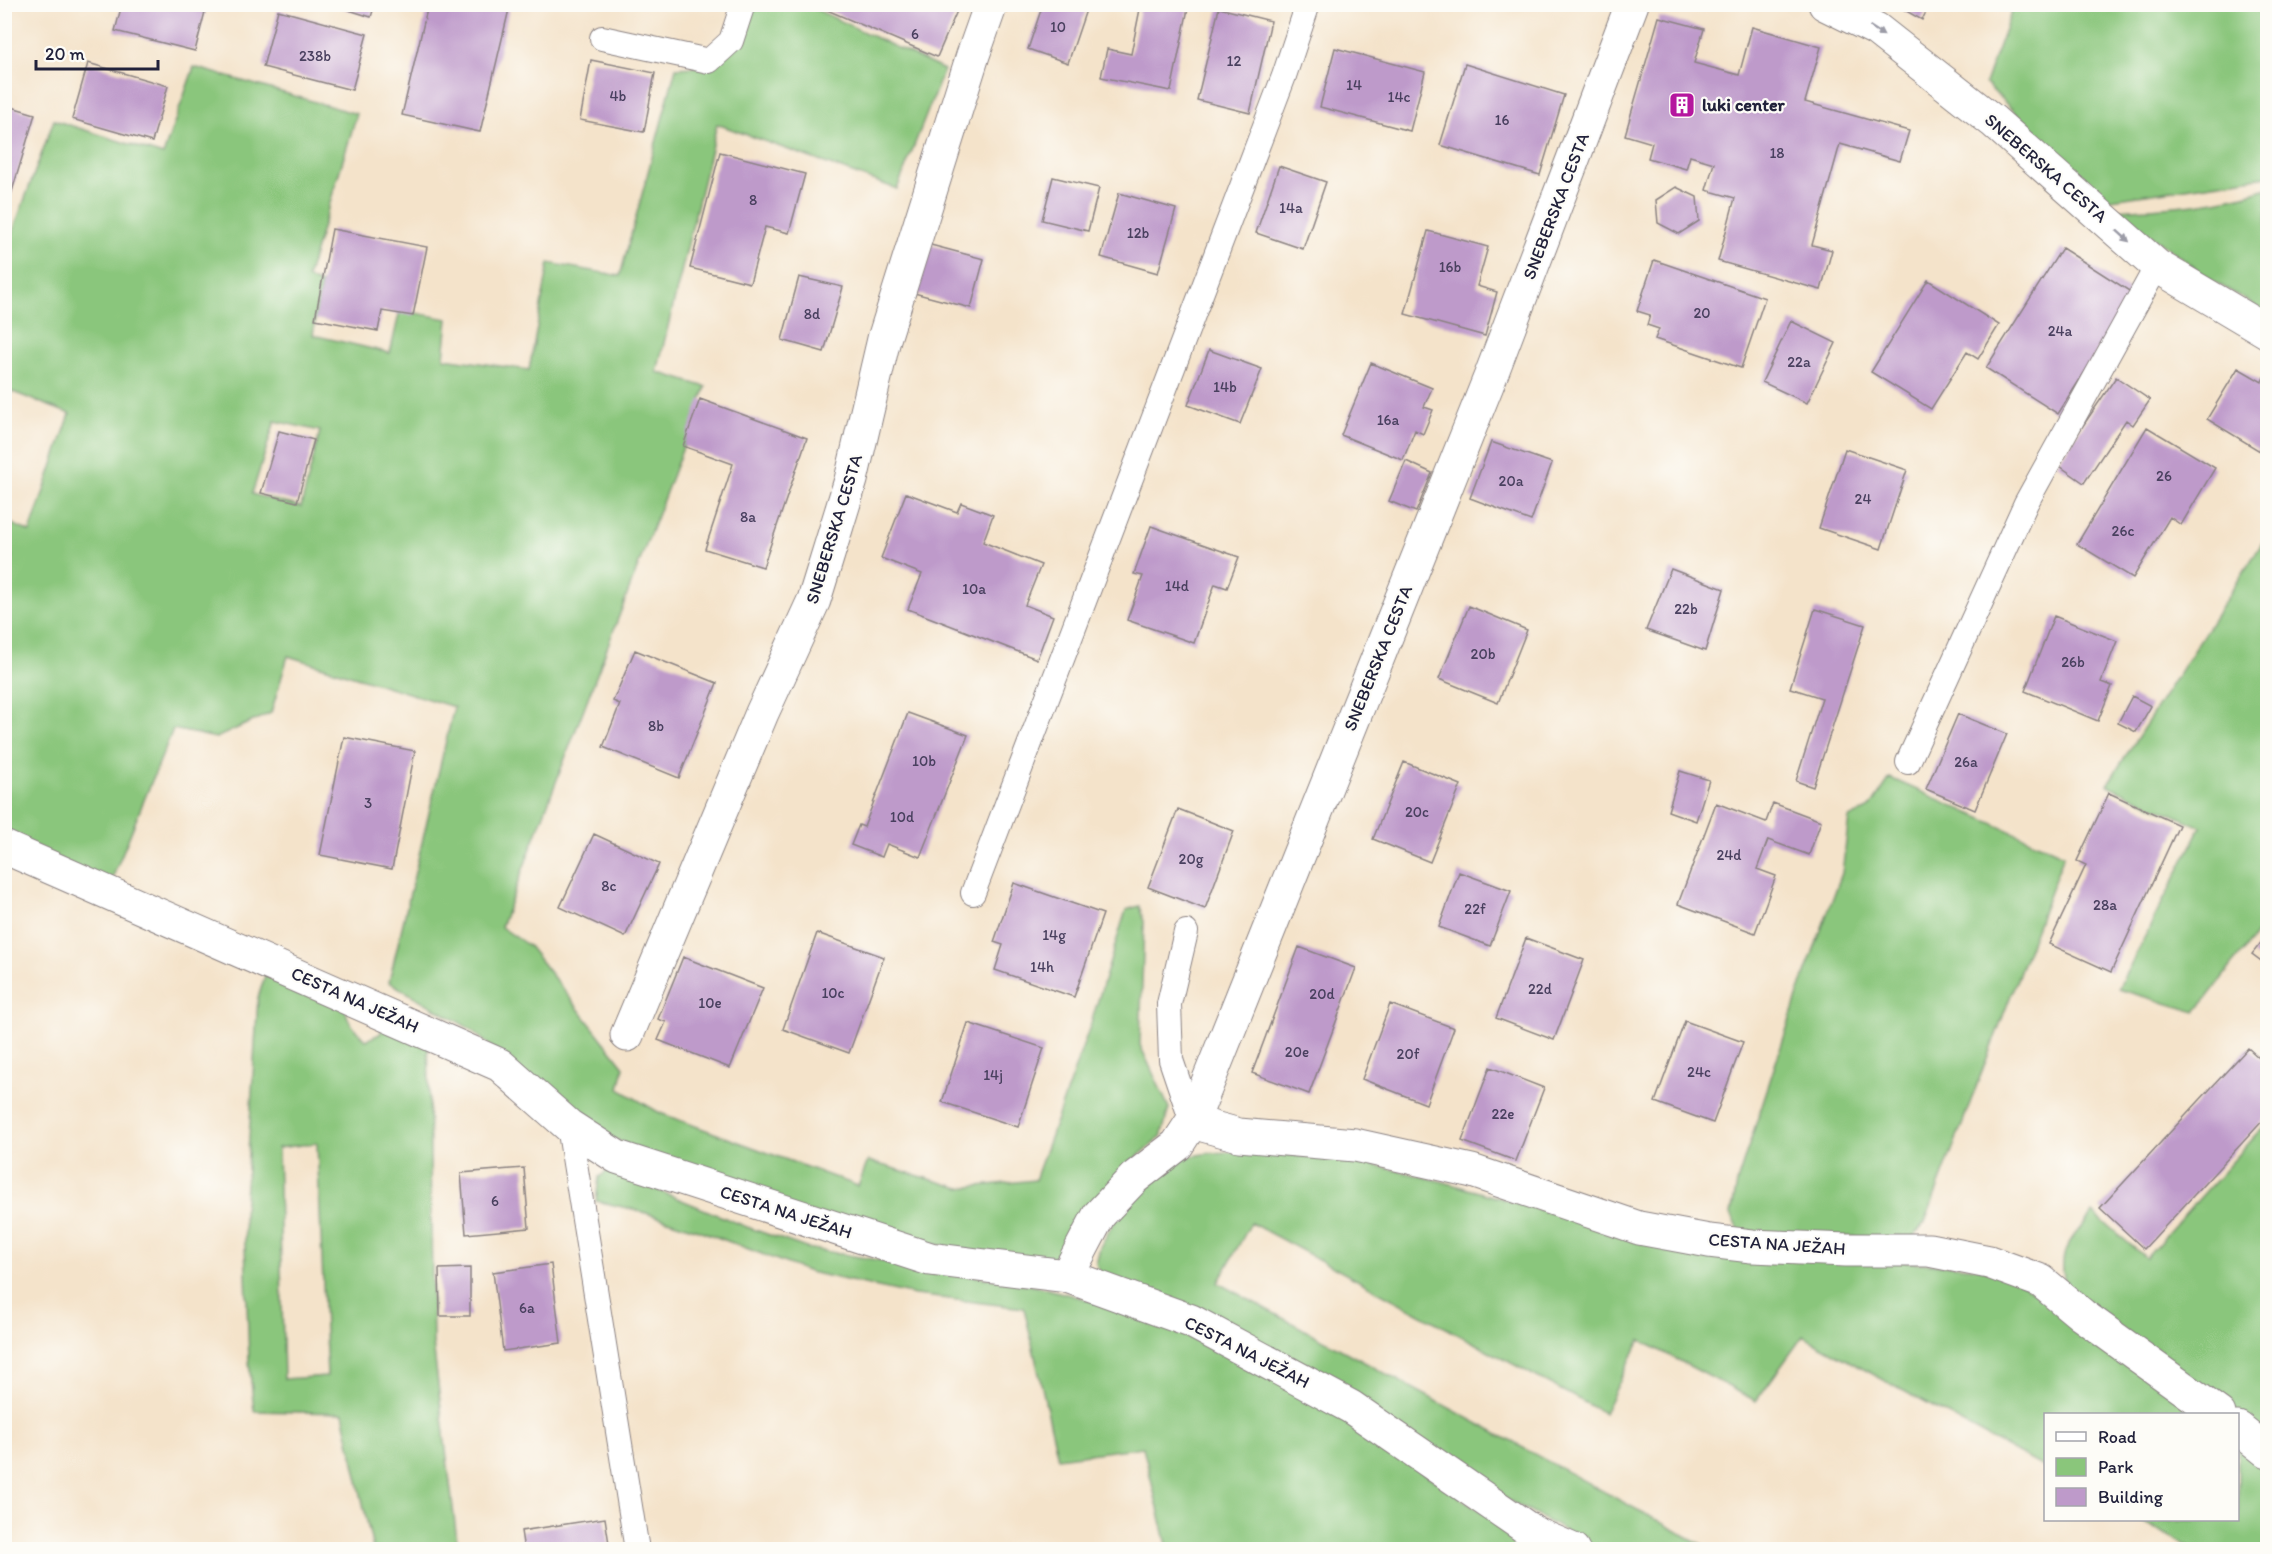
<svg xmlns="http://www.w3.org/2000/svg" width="2272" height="1554" font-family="Itim,sans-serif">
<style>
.green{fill:#8ac67b;stroke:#56745b;stroke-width:1.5;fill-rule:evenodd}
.building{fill:#be9aca}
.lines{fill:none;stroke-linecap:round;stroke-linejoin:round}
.service-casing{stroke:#8b8282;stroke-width:26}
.minor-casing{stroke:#8b8282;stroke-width:35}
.service{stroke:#fff;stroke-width:24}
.minor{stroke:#fff;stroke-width:33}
.oneway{fill:#9c9ca7}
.labels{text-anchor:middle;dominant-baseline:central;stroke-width:4.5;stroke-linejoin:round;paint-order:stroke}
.number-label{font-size:15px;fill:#49405f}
.poi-label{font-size:18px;font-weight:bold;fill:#22223b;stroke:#fdfcf7;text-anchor:start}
.street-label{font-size:18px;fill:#22223b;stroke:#fdfcf7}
</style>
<rect width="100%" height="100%" fill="#fdfcf7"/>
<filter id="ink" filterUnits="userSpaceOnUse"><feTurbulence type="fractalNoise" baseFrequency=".0167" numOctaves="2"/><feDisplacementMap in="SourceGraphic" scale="12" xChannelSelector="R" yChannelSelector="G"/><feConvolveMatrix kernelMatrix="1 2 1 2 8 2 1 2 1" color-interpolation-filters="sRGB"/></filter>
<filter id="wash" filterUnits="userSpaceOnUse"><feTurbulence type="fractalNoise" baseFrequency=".008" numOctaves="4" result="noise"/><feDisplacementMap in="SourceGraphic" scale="24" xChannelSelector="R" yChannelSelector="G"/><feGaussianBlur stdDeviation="1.35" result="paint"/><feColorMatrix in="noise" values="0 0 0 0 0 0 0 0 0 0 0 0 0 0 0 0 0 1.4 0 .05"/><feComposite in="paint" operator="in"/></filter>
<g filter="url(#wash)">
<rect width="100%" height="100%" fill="#f4e3ca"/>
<path class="green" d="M754,5H807L944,70L897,189L717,124L657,372L706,387L501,927L529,946L624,1067L619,1089L660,1113L858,1186L868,1161L960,1188L1035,1180L1090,1026L1126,910L1139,906L1144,922L1140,1045L1169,1108L1161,1137L1131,1162L1074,1241L1053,1257L1033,1262L785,1217L580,1123L469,1028L389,982L454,707L288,656L271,713L216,738L173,729L110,884L5,833L4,577L12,556L5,553V521L30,532L70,414L5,389L4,255L54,120L163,155L194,67L357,114L307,278L321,284L313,335L390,353L400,310L448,319L444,358L529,370L549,263L620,276L676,68L711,66ZM275,421L320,431L301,507L252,494Z
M2014,5H2267V176L2105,200L1985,83Z
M2267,188V313L2215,282L2116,210C2165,207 2220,205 2267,188Z
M2266,537L2268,541L2267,920L2196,1012L2118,989L2201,827L2107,785Z
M1890,778L2064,855L1925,1222L1912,1239L1739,1233L1731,1214L1738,1179L1803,979L1842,873L1849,818L1870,808Z
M267,969L343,995C346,1018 348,1024 366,1040L380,1034L389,1013L428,1032L433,1343L458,1549H373L343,1413L254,1411L249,1361L244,1215L258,998ZM317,1143L327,1376L284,1379L278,1148Z
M2267,1123V1442L2069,1295C2054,1254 2067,1244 2093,1213L2146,1258Z
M1252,1151L1367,1163L1444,1182L1662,1245L1851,1257L2002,1270L2207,1414H2046L2045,1468L1803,1336L1756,1401L1640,1340L1604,1413L1251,1223L1218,1283L1710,1549H1599L1106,1284L1096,1264L1100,1247L1122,1208L1174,1159L1209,1153Z
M609,1170L747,1227L806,1248L1040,1287L1135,1312L1276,1376L1539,1549H1168L1143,1447L1058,1458L1024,1308L915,1295L809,1272L701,1231L640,1211L596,1201L599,1177Z
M2238,1437L2267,1463V1549H2193L2139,1520H2238Z"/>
<g id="blocks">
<path class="building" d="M122,4H207L195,51L115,31Z
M330,4H375L371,17Z
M813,4H960L937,57Z
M1043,4H1088L1068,63L1028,49Z
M1141,4H1189L1171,91L1101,77L1107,49L1131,54Z
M1894,4H1930L1922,20Z
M428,5H510L480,132L402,115Z
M1219,8L1271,21L1250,113L1197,100Z
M278,10L367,34L352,90L263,67Z
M1659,17L1704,29L1694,63L1739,75L1752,27L1821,47L1805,102L1909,131L1900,161L1840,144L1812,245L1832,250L1821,290L1718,261L1735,198L1706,190L1714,163L1690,156L1686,169L1648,158L1652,143L1625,135Z
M1335,48L1425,72L1410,131L1320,107Z
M591,60L655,73L644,132L580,120Z
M88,63L168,86L152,142L72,119Z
M1465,64L1564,95L1540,175L1440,145Z
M5,105L35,114L5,215L4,107Z
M720,152L805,174L789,233L765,227L750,283L690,268Z
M1279,166L1326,182L1303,249L1256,233Z
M1053,177L1099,188L1088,231L1042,220Z
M1676,187L1697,197L1699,221L1679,234L1658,223L1656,200Z
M1119,193L1176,209L1158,273L1101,257Z
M332,229L427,247L413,316L382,311L378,331L315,319Z
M1428,231L1488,247L1477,286L1497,292L1485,336L1405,314Z
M927,244L984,259L971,308L914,293Z
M2062,248L2134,294L2058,414L1986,368Z
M1654,260L1765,298L1741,368L1655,339L1659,329L1647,325L1650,315L1637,311Z
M799,277L843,287L824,352L782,340Z
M1928,280L1999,325L1978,359L1967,352L1931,409L1871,372Z
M1791,321L1836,343L1807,403L1762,382Z
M1209,350L1262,369L1240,424L1188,405Z
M1371,363L1432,388L1424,407L1433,410L1423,434L1415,430L1403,460L1341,435Z
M2238,368L2262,382L2264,377L2268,379V456L2207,419Z
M2116,377L2150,400L2133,425L2126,420L2084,483L2057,464Z
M700,399L807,438L763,567L705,549L733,464L683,446Z
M2147,427L2215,468L2181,525L2170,517L2133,578L2077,544Z
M279,431L314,440L297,502L261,493Z
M1491,442L1552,463L1531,521L1470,498Z
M1845,449L1907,470L1881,549L1819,528Z
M1406,461L1432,473L1416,512L1389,501Z
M906,493L957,512L961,503L993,515L983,542L1041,565L1025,605L1053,616L1037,659L908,609L922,574L881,558Z
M1151,526L1239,557L1227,588L1215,584L1194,643L1127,620L1143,576L1134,574Z
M1671,569L1724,589L1705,651L1646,630Z
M1469,606L1527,630L1498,703L1439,679Z
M1815,609L1865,625L1813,787L1796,781L1822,698L1790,688Z
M2054,616L2117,641L2101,682L2112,686L2098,721L2025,691Z
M635,650L717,683L679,778L603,747L620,704L613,701Z
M2132,696L2151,706L2136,732L2118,723Z
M908,713L968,735L920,857L887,844L882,857L851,845L859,825L864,827Z
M1958,714L2007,734L1975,810L1926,789Z
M344,737L415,751L392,869L320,855Z
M1404,762L1461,785L1430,862L1373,839Z
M1680,771L1709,780L1696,821L1668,811Z
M2109,793L2179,825L2111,972L2049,944L2086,865L2077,861Z
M1716,803L1766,822L1773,803L1821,821L1809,855L1768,840L1757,869L1776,876L1755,933L1678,904Z
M1178,809L1234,831L1205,909L1148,887Z
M594,834L659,864L625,937L560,907Z
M1459,872L1511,891L1490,946L1439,927Z
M1014,883L1103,914L1074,997L995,970L1003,945L994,942Z
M817,933L884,957L849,1053L783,1029Z
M2268,934V966L2252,954Z
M1526,938L1584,960L1554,1040L1496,1018Z
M1299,947L1356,968L1309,1094L1252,1073Z
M683,957L763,988L730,1068L658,1040L666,1022L658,1019Z
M1390,1004L1454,1028L1426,1104L1362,1079Z
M1685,1021L1743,1042L1713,1123L1655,1102Z
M968,1023L1044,1048L1018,1127L942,1102Z
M2248,1048L2268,1066V1115L2144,1249L2100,1208Z
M1490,1067L1544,1088L1516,1161L1462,1141Z
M524,1168L529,1228L466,1234L461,1173Z
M551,1264L561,1343L503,1351L493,1272Z
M470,1268V1316H440L439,1269Z
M605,1518L610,1550H524L521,1531Z"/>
</g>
</g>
<g filter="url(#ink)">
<use href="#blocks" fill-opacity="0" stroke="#8b8282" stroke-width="1.5"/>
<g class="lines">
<defs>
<path id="service" d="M602,38L709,61L731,41L743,4
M1908,762L2026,503L2157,266
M973,893L1284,76L1308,4
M1186,932L1169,1004L1171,1060L1192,1122
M569,1126L637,1550"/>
<path id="minor" d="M1825,4L1876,29L1993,121L2157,266L2268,332
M4,847L500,1065L569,1126L617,1157L930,1259L1067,1276L1191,1321L1351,1407L1534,1533L1573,1550
M627,1035L762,713L814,600L851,480L884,339L973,55L991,4
M1192,1122L1239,1135L1355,1145L1472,1171L1639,1228L1709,1241L1752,1246L1846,1250H1929L1989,1262L2041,1281L2082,1315L2219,1414
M1067,1276L1099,1215L1134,1178L1177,1145L1192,1122L1491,375L1632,4
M2238,1428L2268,1452"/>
</defs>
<use href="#service" class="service-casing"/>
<use href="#minor" class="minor-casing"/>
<use href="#service" class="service"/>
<use href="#minor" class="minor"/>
</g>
<defs><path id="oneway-solid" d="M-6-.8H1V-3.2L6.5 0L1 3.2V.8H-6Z" transform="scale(1.5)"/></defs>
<g class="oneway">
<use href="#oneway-solid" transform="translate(1877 31) rotate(33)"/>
<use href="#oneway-solid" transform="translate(2123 236) rotate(42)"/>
</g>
</g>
<defs>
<symbol id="building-square" viewBox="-11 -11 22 22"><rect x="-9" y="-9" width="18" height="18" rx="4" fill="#b5179e" stroke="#fdfcf7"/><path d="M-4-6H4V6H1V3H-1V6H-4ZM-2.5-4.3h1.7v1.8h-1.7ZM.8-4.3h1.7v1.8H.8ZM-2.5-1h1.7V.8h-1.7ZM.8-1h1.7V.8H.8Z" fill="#fff"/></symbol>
</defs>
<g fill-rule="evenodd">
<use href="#building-square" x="1667" y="90" width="30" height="30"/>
</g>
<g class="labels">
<g class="number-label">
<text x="1058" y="27">10</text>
<text x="915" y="34">6</text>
<text x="315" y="56">238b</text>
<text x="1234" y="61">12</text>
<text x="1354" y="85">14</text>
<text x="618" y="96">4b</text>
<text x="1399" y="97">14c</text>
<text x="1502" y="120">16</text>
<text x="1777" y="153">18</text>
<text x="753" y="200">8</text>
<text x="1291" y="208">14a</text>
<text x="1138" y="233">12b</text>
<text x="1450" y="267">16b</text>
<text x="1702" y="313">20</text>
<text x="812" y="314">8d</text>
<text x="2060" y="331">24a</text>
<text x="1799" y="362">22a</text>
<text x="1225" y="387">14b</text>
<text x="1388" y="420">16a</text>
<text x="2164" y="476">26</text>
<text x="1511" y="481">20a</text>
<text x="1863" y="499">24</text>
<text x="748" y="517">8a</text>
<text x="2123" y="531">26c</text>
<text x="1177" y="586">14d</text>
<text x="974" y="589">10a</text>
<text x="1686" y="609">22b</text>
<text x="1483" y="654">20b</text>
<text x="2073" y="662">26b</text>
<text x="656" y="726">8b</text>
<text x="924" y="761">10b</text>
<text x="1966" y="762">26a</text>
<text x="368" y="803">3</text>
<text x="1417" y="812">20c</text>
<text x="902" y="817">10d</text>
<text x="1729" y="855">24d</text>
<text x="1191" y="859">20g</text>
<text x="609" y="886">8c</text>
<text x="2105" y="905">28a</text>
<text x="1475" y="909">22f</text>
<text x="1054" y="935">14g</text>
<text x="1042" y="967">14h</text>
<text x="1540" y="989">22d</text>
<text x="833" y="993">10c</text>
<text x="1322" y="994">20d</text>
<text x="710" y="1003">10e</text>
<text x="1297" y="1052">20e</text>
<text x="1408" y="1054">20f</text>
<text x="1699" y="1072">24c</text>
<text x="993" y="1075">14j</text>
<text x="1503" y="1114">22e</text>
<text x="495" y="1201">6</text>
<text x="527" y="1308">6a</text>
</g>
<g class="poi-label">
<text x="1702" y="105">luki center</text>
</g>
<g class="street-label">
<text transform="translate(2046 168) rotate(41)">SNEBERSKA CESTA</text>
<text transform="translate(1556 206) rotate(-69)">SNEBERSKA CESTA</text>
<text transform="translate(834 529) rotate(-73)">SNEBERSKA CESTA</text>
<text transform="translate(1378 658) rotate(-68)">SNEBERSKA CESTA</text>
<text transform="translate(355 1000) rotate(24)">CESTA NA JEŽAH</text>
<text transform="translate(786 1212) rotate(18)">CESTA NA JEŽAH</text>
<text transform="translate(1777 1244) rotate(4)">CESTA NA JEŽAH</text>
<text transform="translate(1247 1352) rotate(27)">CESTA NA JEŽAH</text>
</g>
</g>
<rect width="2272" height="1554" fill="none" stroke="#fdfcf7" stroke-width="24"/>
<rect x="2044" y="1413" width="195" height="108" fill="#fdfcf7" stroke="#a5a5ac" stroke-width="1.5"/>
<rect x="2056" y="1432" width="30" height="9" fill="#ffffff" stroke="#a5a5ac" stroke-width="1.5"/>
<text x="2098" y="1443" font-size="18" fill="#22223b">Road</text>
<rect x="2056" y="1458" width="30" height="18" fill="#8ac67b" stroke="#a5a5ac" stroke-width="1.5"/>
<text x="2098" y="1473" font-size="18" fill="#22223b">Park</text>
<rect x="2056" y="1488" width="30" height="18" fill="#be9aca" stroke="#a5a5ac" stroke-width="1.5"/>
<text x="2098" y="1503" font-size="18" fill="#22223b">Building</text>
<path d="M36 60v9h122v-9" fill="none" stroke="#22223b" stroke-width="3"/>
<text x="45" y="60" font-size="18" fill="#22223b" stroke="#fdfcf7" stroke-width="4.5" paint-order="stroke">20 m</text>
</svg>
